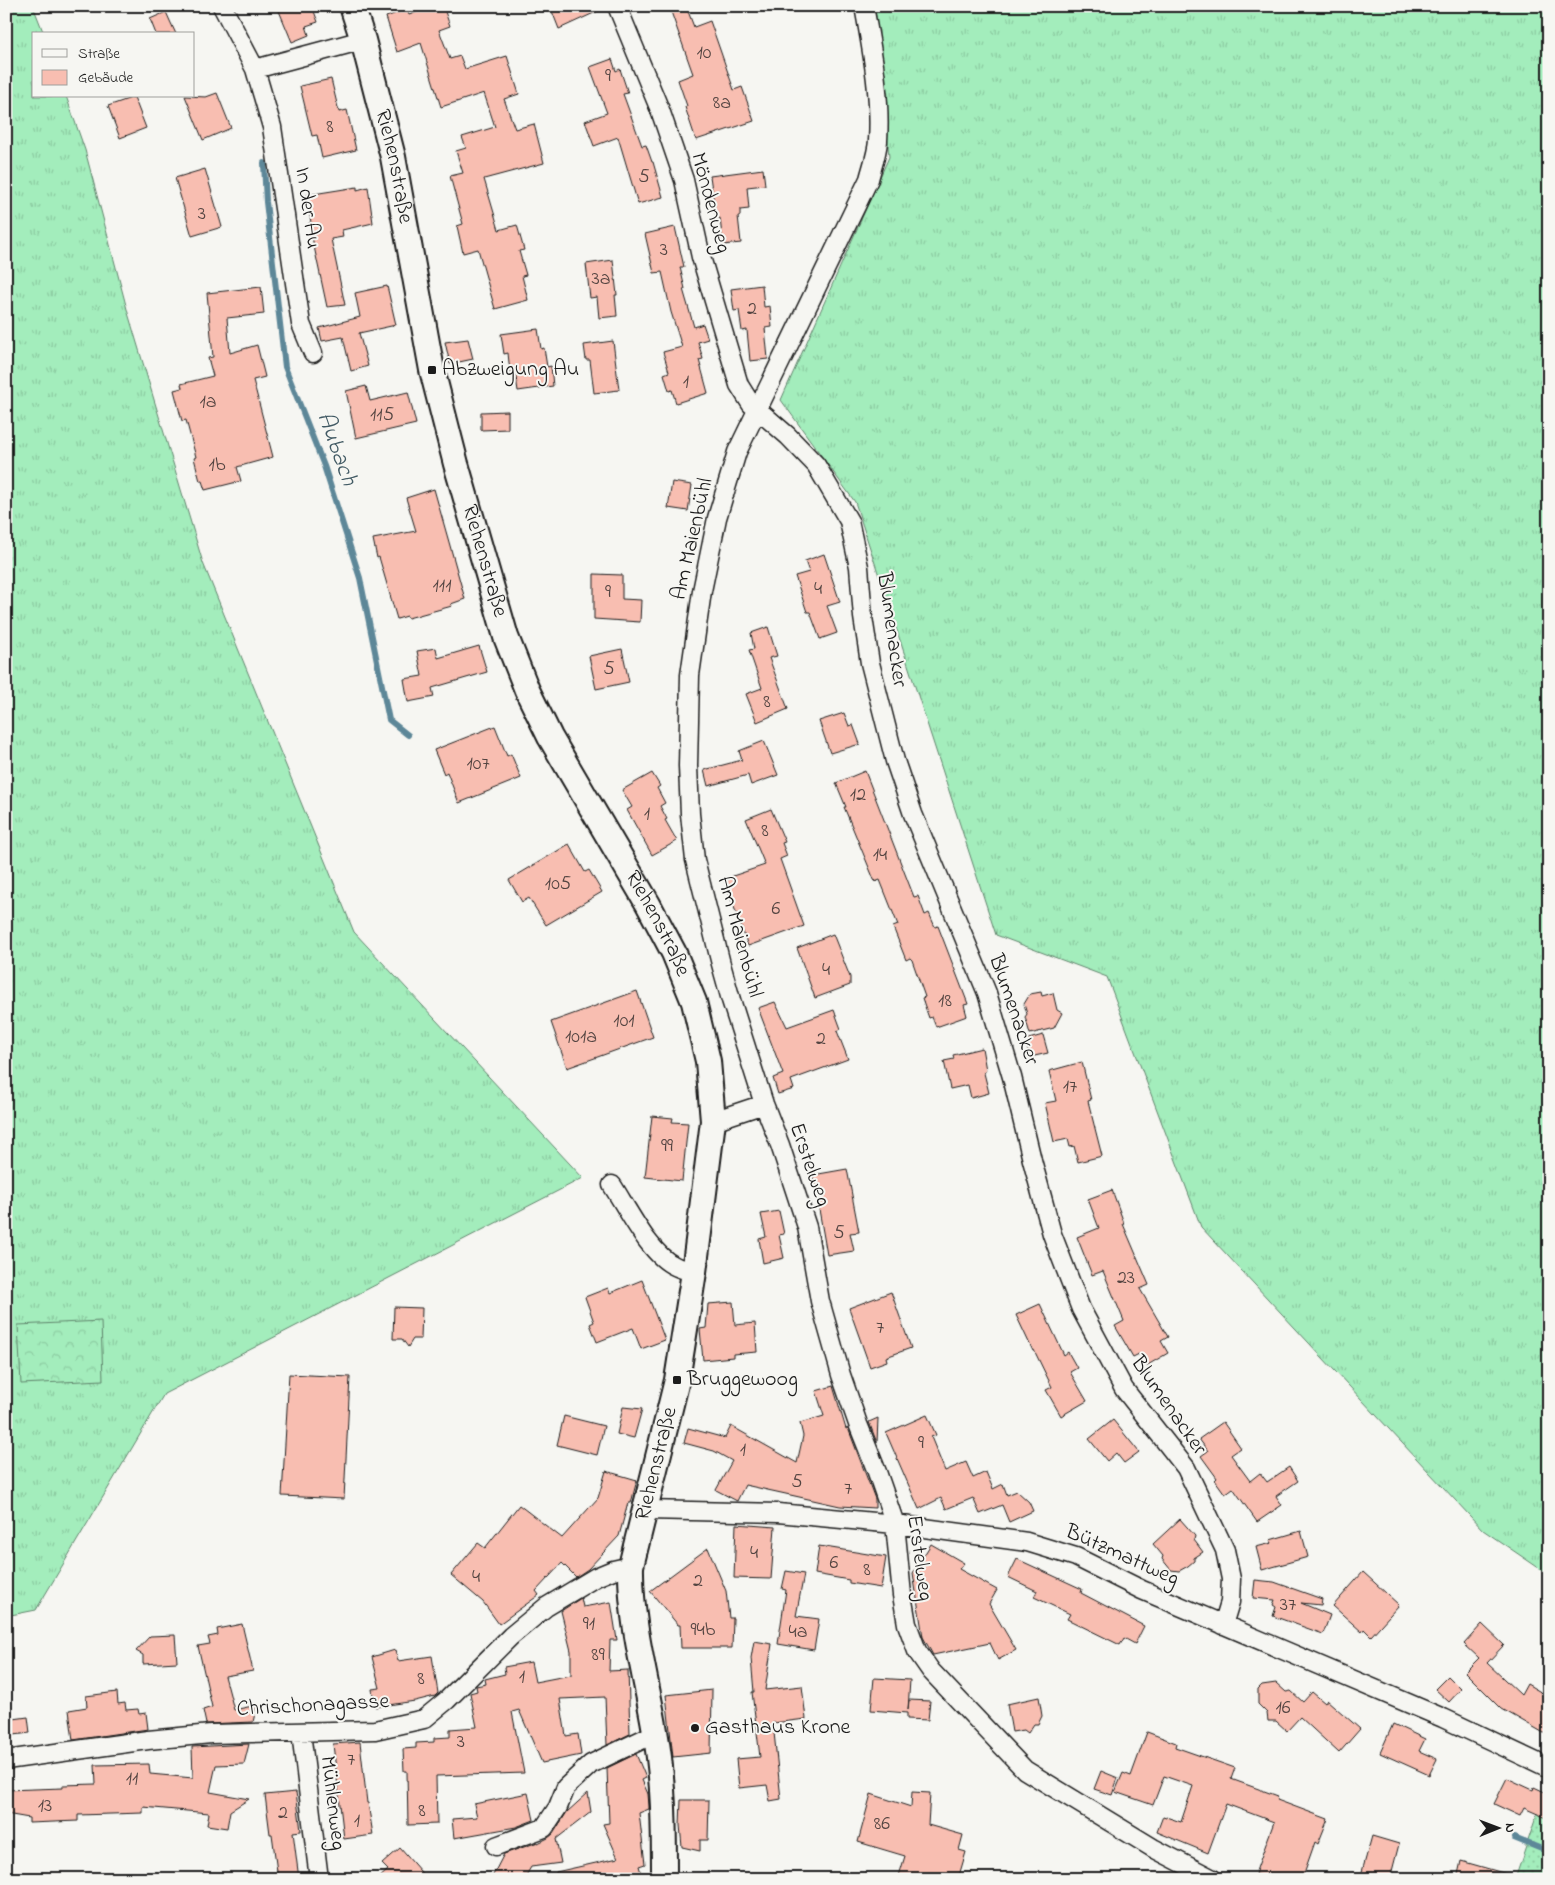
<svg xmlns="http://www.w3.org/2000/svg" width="1555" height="1885" font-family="'Indie Flower',sans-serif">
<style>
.grass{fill:url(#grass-tufts);stroke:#60846c}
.forest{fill:url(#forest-crowns);stroke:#60846c}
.park{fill:url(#park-dots);stroke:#60846c}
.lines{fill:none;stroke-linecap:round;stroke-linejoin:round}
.stream{stroke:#5d8798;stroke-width:6}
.building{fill:#f8beb1;stroke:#1c1c1c}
.street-casing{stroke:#1c1c1c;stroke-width:21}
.secondary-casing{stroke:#1c1c1c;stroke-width:28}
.street{stroke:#f6f6f2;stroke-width:18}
.secondary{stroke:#f6f6f2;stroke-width:24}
.poi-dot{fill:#1c1c1c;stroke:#f6f6f2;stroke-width:2}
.labels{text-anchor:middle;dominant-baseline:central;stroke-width:4;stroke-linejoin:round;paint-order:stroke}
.number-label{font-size:20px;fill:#534441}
.street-label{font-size:22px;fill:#1c1c1c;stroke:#f6f6f2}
.poi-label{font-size:22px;fill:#1c1c1c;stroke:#f6f6f2;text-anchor:start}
.water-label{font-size:24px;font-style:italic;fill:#425a64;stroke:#f6f6f2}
</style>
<defs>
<pattern id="grass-tufts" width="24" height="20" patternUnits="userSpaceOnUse" patternTransform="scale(1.25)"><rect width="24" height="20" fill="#a3edbc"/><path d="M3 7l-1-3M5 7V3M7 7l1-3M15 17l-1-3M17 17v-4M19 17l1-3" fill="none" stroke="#8ccba1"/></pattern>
<pattern id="forest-crowns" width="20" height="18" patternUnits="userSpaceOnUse" patternTransform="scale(1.25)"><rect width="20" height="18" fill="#a3edbc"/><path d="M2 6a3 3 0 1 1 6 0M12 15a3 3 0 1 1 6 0" fill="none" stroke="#8ccba1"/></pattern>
<pattern id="park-dots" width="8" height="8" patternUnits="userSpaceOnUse" patternTransform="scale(1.25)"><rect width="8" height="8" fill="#a3edbc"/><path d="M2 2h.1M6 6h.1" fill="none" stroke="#8ccba1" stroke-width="1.8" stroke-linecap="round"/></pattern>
</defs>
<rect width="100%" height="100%" fill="#f6f6f2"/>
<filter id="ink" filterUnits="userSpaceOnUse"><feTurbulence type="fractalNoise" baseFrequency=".02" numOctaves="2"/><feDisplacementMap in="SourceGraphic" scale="10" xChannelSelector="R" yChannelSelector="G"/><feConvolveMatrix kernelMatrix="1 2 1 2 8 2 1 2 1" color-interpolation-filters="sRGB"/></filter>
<g filter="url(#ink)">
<path class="grass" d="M6,6H33L44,34H34V96H66L85,150L128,313L203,563L354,932L583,1178L164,1394L36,1610L6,1616Z
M875,6H1549V1575L1483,1530L1201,1227L1107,977L996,935L855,502L781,400L889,157Z"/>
<path class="forest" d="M101,1321L103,1380L21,1384L18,1325Z"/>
<path class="park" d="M1548,1782L1549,1879H1515Z"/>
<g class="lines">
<path class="stream" d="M264,163L266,202L285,367L324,466L360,578L389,720L408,735
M1514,1838L1549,1852"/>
</g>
<path class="building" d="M277,6H312L318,22L306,26L309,35L292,42Z
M432,6H443L450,26L439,30L450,59L460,56L465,69L507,56L519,94L504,99L515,129L534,124L544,163L484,179L499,230L517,225L524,250L519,251L526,275L522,276L528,300L495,309L478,249L463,253L457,226L463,224L450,176L463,173L456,151L466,148L462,137L495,127L484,93L441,107L421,43L397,52L386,17L407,9L409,15Z
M550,6H607V7L559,29Z
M669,6H686L694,27L710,21L734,90L742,87L754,121L696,140L685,107L687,106L678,80L693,74Z
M166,12L170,21L176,34H156L150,19Z
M612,59L616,71L620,69L628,93L623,94L642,146L646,145L652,162H653L663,197L638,204L618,137L594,146L585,121L607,113L590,67Z
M331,79L339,112L347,110L356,150L322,158L317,135L312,136L300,86Z
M217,93L231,128L203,140L185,96L206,97Z
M134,97L146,128L120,138L108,106Z
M205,169L222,227L192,236L175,178Z
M763,169L765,185L747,187L749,209L740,210V216H738L741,243L723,245L720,218H716L710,176Z
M357,187V190L368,187L373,223L342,230L343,237L331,239L345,305L327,307L309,223H311L307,195Z
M675,227L684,267H680L685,289H683L694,327L703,324L708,339L698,342L703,359L699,360L708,393L676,403L672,390L669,391L664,374L669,372L663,352L682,347L671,312L662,272L654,273L645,234Z
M613,260L617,295H615L617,316L599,318L597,297L590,298L586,264Z
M762,285L764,307L770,306L772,327L765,328L768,359L750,361L747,330L742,331L739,310L734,311L731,289Z
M387,286L396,325L359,333L368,366L351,371L343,337L322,341L319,328L360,317L355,293Z
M261,287L264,314L227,318L230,353L257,345L265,377L253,380L273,457L237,467L241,481L205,490L202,481H200L194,458L196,457L186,420L182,421L174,390L182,388L181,384L213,376L208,358L213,357L207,293Z
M538,329L541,349L544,348L547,367L551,366L553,386L518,391L515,371L510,372L508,353L504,354L501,334Z
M468,339L473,359L450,364L445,342Z
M613,341L619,390L594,393L590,360H586L584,345Z
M366,386L370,401L408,392L416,424L356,438L346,391Z
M508,411V429L481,430V412Z
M672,482L692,485L688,511L668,508Z
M434,489L465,599L451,604L452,606L408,618L407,616L397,619L379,557L377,558L373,539L416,531L406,498Z
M824,554L840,602L827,606L837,633L820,639L810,612H807L795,576L809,572L805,561Z
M594,574L622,575V599L641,600L640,622L594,619Z
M768,627L777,656L769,658L788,709L757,722L746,694L762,688L749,650L754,649L751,633Z
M479,646L487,672L432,688L434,697L408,702L404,679L422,676L417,651L436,648L438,658Z
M622,649L629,682L596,689L589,656Z
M844,713L849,726L853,725L860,744L830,753L819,721Z
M495,726L507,756L511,754L521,778L459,803L447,772L444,774L434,750Z
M764,741L778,775L751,785L748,775L708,786L704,770L742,760L739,751Z
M865,771L914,897L918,896L925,915L929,913L935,927L938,926L968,1004L964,1005L967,1016L936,1027L932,1017L929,1018L922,998L925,997L912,960L910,958L906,960L893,927L898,925L880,880L875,882L844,807H846L836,783Z
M652,773L660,786L657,788L665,803L660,806L667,819L665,820L677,841L652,855L627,810L632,807L622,790Z
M771,809L785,842L782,843L787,856L780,859L804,926L748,946L724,879L765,865L746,819Z
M569,844L585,872L589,870L602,892L546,925L529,898L522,902L509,880Z
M833,934L850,977V985L815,998L797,948Z
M637,991L653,1037L567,1068L551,1022Z
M1041,992L1042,996L1053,993L1057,1010L1062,1013L1054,1028L1030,1034L1025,1017L1027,1014L1024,1004L1030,994Z
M775,1002L787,1027L834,1010L841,1029L837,1031L848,1059L791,1080L794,1089L778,1094L773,1078L783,1074L758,1008Z
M1043,1035L1048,1053L1030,1057L1025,1040Z
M982,1048L986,1070L984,1073L989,1093L971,1098L968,1085L950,1089L944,1061L954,1059L953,1055Z
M1082,1062L1091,1100L1088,1101L1102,1156L1078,1162L1074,1146L1070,1147L1068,1139L1054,1142L1045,1103L1056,1101L1049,1071Z
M652,1116L673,1118L672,1122L688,1123L682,1181L645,1177Z
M847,1169L859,1232L850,1233L854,1251L827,1255L813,1175Z
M1112,1190L1124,1223L1123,1224L1149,1285L1140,1289L1168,1337L1161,1341L1168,1353L1146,1366L1139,1354L1133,1357L1115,1326L1124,1321L1103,1271L1092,1275L1077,1237L1099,1228L1088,1199Z
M779,1211L784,1234L779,1235L784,1258L763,1263L759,1239L766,1237L761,1214Z
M642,1280L665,1340L641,1349L633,1328L597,1342L590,1324L594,1322L585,1297L608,1288L610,1293Z
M891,1292L911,1348L886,1357L887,1361L870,1367L849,1308Z
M733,1302L735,1325L755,1323L757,1352L733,1354V1357L703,1360L700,1329L706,1328L708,1304Z
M1040,1304L1064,1355L1068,1352L1077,1368L1070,1372L1087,1401L1061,1416L1046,1390L1052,1387L1034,1350L1033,1351L1016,1315Z
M394,1307L422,1308L421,1339H413L408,1347L402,1339H393Z
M289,1374L350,1377L344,1499L282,1496Z
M833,1386L846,1429L848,1428L875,1499V1508L840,1506L745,1485L737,1501L716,1490L732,1461L714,1451L684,1443L688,1428L725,1438L731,1426L797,1463L803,1436L800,1423L824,1416L816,1391Z
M623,1407L642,1409L634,1438L617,1434Z
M927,1415L936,1435L931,1437L945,1471L966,1462L973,1478L986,1472L993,1489L1003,1484L1007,1495L1017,1491L1029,1502L1033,1511L1009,1522L1002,1505L980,1514L973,1498L946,1509L941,1498L919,1509L886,1433Z
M564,1416L604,1426L597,1455L557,1445Z
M878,1418L877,1443L869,1422Z
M1113,1420L1139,1452L1124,1463L1116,1453L1107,1461L1089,1439Z
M1223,1422L1241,1448L1231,1455L1250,1481L1260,1473L1267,1482L1289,1467L1298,1481L1276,1496L1282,1505L1257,1522L1233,1488L1225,1494L1215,1480L1217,1478L1201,1456L1208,1451L1199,1439Z
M606,1471L637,1480L631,1503H628L619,1536L588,1569L576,1577L562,1563L536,1591L539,1595L499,1624L483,1602L451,1575L478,1543L485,1548L519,1505L562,1538L598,1498Z
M1180,1519L1195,1536L1194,1540L1203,1552L1194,1558V1561L1188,1566L1179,1571L1171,1570L1162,1559L1163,1556L1153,1544Z
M736,1524L775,1527L771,1579L734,1578Z
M1301,1531L1308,1557L1262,1570L1256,1547L1272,1543L1270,1540Z
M931,1544L964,1563L959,1569L997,1590L989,1604L1016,1650L998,1660L990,1643L933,1655L923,1637L913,1573Z
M819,1546L886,1557L881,1588L849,1583V1580L815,1574Z
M708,1548L726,1591L729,1618H733L732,1648H681L680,1625H678L650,1591Z
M1017,1559L1082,1589L1081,1593L1144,1626L1135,1644L1124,1638L1120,1645L1067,1619L1070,1614L1034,1597L1037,1591L1008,1577Z
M786,1571L804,1574L796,1616L819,1619L814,1650L778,1644L786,1590L782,1589Z
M1363,1572L1399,1605L1371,1636L1364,1629L1362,1632L1333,1606Z
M1255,1580L1274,1582L1322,1599L1321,1605L1301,1603L1330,1615L1323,1634L1273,1616L1276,1607L1273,1605L1275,1600L1253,1598Z
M581,1598L583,1607L611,1602L617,1640H610L609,1671L628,1670L630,1734L607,1745L605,1697L560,1699L566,1736L578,1734L581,1755L542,1763L519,1710L512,1712L524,1773L436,1776L437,1824L408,1825L407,1771H404L403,1749L416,1748V1743L434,1742V1738L450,1737V1729L477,1727L470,1693L477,1691L476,1686L486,1684L485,1679L505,1674L504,1667L531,1662L535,1682L571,1675V1651L561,1611Z
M242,1624L253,1671L225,1676L234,1710L257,1705L253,1722L206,1724L203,1710L212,1707L198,1646L210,1644L208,1637L218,1635L217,1629Z
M1482,1624L1504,1645L1487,1663L1521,1695L1527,1684L1549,1697V1736L1502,1709L1465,1672L1479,1658L1464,1644Z
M175,1635L177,1662L143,1664V1655L136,1651L150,1636Z
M754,1641L772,1644L765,1690L802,1686L806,1719L773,1723L781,1799L770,1801L767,1785L739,1788L736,1759L760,1757L752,1692H754L751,1658Z
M395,1650L398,1661L432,1656L438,1693L435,1696L415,1701L375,1707L372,1689L380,1688L372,1657Z
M1448,1676L1461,1689L1449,1702L1435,1689Z
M874,1678L910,1680L908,1710L909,1700L930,1701L928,1720L907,1719V1713L871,1710Z
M1276,1683L1286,1692L1291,1691L1303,1702L1312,1692L1325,1703L1327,1700L1360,1729L1339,1753L1300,1717L1287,1731L1276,1721H1268L1267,1713L1258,1704V1689L1262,1685Z
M712,1690L711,1753L673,1757L666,1695Z
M117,1692L118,1704L125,1703L126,1710L138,1709L139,1714L146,1713L148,1729L73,1740L69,1710L87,1707L86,1696Z
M1039,1697L1042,1716L1038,1724H1034L1028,1733L1024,1730L1012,1732L1007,1704Z
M28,1717L30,1733L6,1736V1720Z
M1393,1724L1425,1739L1419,1751L1437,1759L1429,1775L1380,1753Z
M1147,1732L1176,1743L1175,1747L1235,1768L1231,1779L1278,1796L1277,1800L1328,1819L1318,1844L1315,1842L1302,1879H1269L1255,1874L1274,1822L1226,1804L1208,1853L1157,1832L1163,1816L1181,1822L1193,1786L1164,1776L1153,1805L1115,1792L1123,1773L1131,1776Z
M360,1742L367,1803H368L373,1835L344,1839L333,1744Z
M249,1744L244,1764L216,1765L210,1792L249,1799L230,1811L227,1828L207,1825L209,1813L143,1807V1813L78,1815V1821L29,1823V1818L6,1814V1790L63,1788V1785L96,1784L95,1765L149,1764L150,1774L193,1778L192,1747Z
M636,1754L646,1778L642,1780L648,1794L649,1806V1809L639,1813L645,1864L639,1866L643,1879H556V1872L618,1858L603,1824L609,1823L607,1768Z
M1101,1771L1118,1778L1112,1795L1094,1789Z
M1507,1778L1533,1790L1534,1787L1549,1794V1819L1524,1808L1520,1816L1494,1804Z
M296,1792L301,1831L293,1832L299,1879H278L272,1834H270L265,1795Z
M912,1792L930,1793L928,1825L963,1835L959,1850L966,1852L958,1879H898L905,1856L858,1842L871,1794L911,1807Z
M528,1793L534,1820L516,1827L454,1838L452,1819L477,1817L474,1804Z
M588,1793L591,1812L556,1839L561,1863L531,1867L524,1879H491L504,1854L538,1842V1843L548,1838L553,1834L567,1812Z
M681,1800H709L708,1840H700V1851L682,1847L680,1825Z
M1372,1836L1399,1844L1390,1879H1360Z
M400,1848L427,1879H378L388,1870L382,1864Z
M1461,1861L1507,1874L1506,1879H1457Z"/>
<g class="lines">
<defs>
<path id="street" d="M222,6L255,69L272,127L301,324L313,353
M617,6L660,110L684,180L701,257L739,385L751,404L788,436L816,465L849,521L859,567L863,617L870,663L895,761L913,814L987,993L1012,1077L1032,1160L1052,1234L1081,1309L1124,1389L1186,1468L1225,1550L1231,1579L1230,1602L1223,1625
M864,6C872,51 881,96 878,141C877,154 872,167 869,179L737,452L717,518L702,591L690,675L688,766L690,814L695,860L721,964L731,1000L764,1104L780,1145L807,1227L820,1301L841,1375L858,1424L877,1472L895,1524L902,1595L907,1624L917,1651L931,1671L1025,1770L1153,1848L1213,1879
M255,69L363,40
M713,1121L764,1104
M612,1185C627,1208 650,1255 675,1266C680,1269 688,1270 694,1272
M646,1510L778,1513L895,1524L1027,1542L1076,1557L1142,1590L1443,1718L1549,1768
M301,1732L319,1879
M6,1760L148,1740L211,1734L375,1730L424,1719L447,1700L511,1636L546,1607L596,1577L613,1570L631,1566
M496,1846L544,1828L558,1807L566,1787L591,1764L656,1733"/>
<g id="secondary">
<path id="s1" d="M352,6L363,40L393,157L432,370L456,464L506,637L527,690L550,737L648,904L674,953L694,1002L708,1061L713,1121L694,1272L677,1380L631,1566C630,1622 646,1677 655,1731C664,1780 664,1830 664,1879"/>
</g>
</defs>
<use href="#street" class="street-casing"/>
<use href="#secondary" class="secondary-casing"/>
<use href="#street" class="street"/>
<use href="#secondary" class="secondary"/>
</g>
</g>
<g class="poi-dot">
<rect x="427" y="365" width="10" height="10" rx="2.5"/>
<rect x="672" y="1375" width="10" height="10" rx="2.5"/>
<circle cx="695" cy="1728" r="5"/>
</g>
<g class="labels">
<g class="number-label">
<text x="704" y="53">10</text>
<text x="608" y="76">9</text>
<text x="722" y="103">8a</text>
<text x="330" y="127">8</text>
<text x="644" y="177">5</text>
<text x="202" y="214">3</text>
<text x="664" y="250">3</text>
<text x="601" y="279">3a</text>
<text x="752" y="309">2</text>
<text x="686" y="382">1</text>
<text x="208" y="402">1a</text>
<text x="382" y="415">115</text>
<text x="217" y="465">1b</text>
<text x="442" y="586">111</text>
<text x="818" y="589">4</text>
<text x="608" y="592">9</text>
<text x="609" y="669">5</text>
<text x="767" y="702">8</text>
<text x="478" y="764">107</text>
<text x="858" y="795">12</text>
<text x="647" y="814">1</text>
<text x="765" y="831">8</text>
<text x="880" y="855">14</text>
<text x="558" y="884">105</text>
<text x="776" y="909">6</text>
<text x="826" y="970">4</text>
<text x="945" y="1001">18</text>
<text x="624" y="1021">101</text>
<text x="581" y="1037">101a</text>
<text x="821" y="1039">2</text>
<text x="1070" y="1087">17</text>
<text x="667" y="1146">99</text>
<text x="839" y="1233">5</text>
<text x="1126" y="1278">23</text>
<text x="880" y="1328">7</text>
<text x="921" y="1443">9</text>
<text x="743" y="1450">1</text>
<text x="797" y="1482">5</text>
<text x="848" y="1489">7</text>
<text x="754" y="1553">4</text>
<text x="834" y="1563">6</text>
<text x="867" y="1570">8</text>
<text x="476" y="1577">4</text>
<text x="698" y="1581">2</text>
<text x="1288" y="1605">37</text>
<text x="589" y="1624">91</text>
<text x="703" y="1630">94b</text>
<text x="798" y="1632">4a</text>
<text x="598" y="1655">89</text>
<text x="522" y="1677">1</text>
<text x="421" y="1679">8</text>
<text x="1283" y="1708">16</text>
<text x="461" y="1742">3</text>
<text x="351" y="1760">7</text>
<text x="132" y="1779">11</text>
<text x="45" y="1806">13</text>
<text x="422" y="1811">8</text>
<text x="283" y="1813">2</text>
<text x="357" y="1821">1</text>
<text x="882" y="1824">86</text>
</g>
<g class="street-label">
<text stroke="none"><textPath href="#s1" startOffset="166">Riehenstraße</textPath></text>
<text transform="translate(710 203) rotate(75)">Möndenweg</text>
<text transform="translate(307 208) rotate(82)">In der Au</text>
<text transform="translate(693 539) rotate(-77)">Am Maienbühl</text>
<text stroke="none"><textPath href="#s1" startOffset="571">Riehenstraße</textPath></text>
<text transform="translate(891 630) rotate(82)">Blumenacker</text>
<text stroke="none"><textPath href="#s1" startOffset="975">Riehenstraße</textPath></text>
<text transform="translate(739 937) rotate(75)">Am Maienbühl</text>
<text transform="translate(1013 1010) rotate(71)">Blumenacker</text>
<text transform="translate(809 1165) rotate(71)">Erstelweg</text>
<text transform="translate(1168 1406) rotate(55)">Blumenacker</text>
<text transform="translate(657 1464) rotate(-76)">Riehenstraße</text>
<text transform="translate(1122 1556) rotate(24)">Bützmattweg</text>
<text transform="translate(919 1558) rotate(82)">Erstelweg</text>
<text transform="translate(313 1706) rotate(-3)">Chrischonagasse</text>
<text transform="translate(332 1803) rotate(83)">Mühlenweg</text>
</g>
<g class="poi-label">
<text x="442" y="370">Abzweigung Au</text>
<text x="687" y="1380">Bruggewoog</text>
<text x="705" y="1728">Gasthaus Krone</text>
</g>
<g class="water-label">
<text transform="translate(336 449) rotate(70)">Aubach</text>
</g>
</g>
<rect width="1555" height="1885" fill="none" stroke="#f6f6f2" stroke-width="25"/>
<rect x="12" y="12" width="1530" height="1860" fill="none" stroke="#1c1c1c" stroke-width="2" filter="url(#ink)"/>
<rect x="32" y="32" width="162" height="65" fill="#f6f6f2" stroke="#9f9f9c"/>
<rect x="42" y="49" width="25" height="8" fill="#f6f6f2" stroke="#9f9f9c"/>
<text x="78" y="58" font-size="15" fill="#1c1c1c">Straße</text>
<rect x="42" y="70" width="25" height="15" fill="#f8beb1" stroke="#9f9f9c"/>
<text x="78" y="82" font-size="15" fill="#1c1c1c">Gebäude</text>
<g transform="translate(1498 1828) rotate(89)" stroke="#f6f6f2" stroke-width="4" paint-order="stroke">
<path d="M0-4L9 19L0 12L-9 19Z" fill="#1c1c1c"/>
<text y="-8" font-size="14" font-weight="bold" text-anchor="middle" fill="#1c1c1c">N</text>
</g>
</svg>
